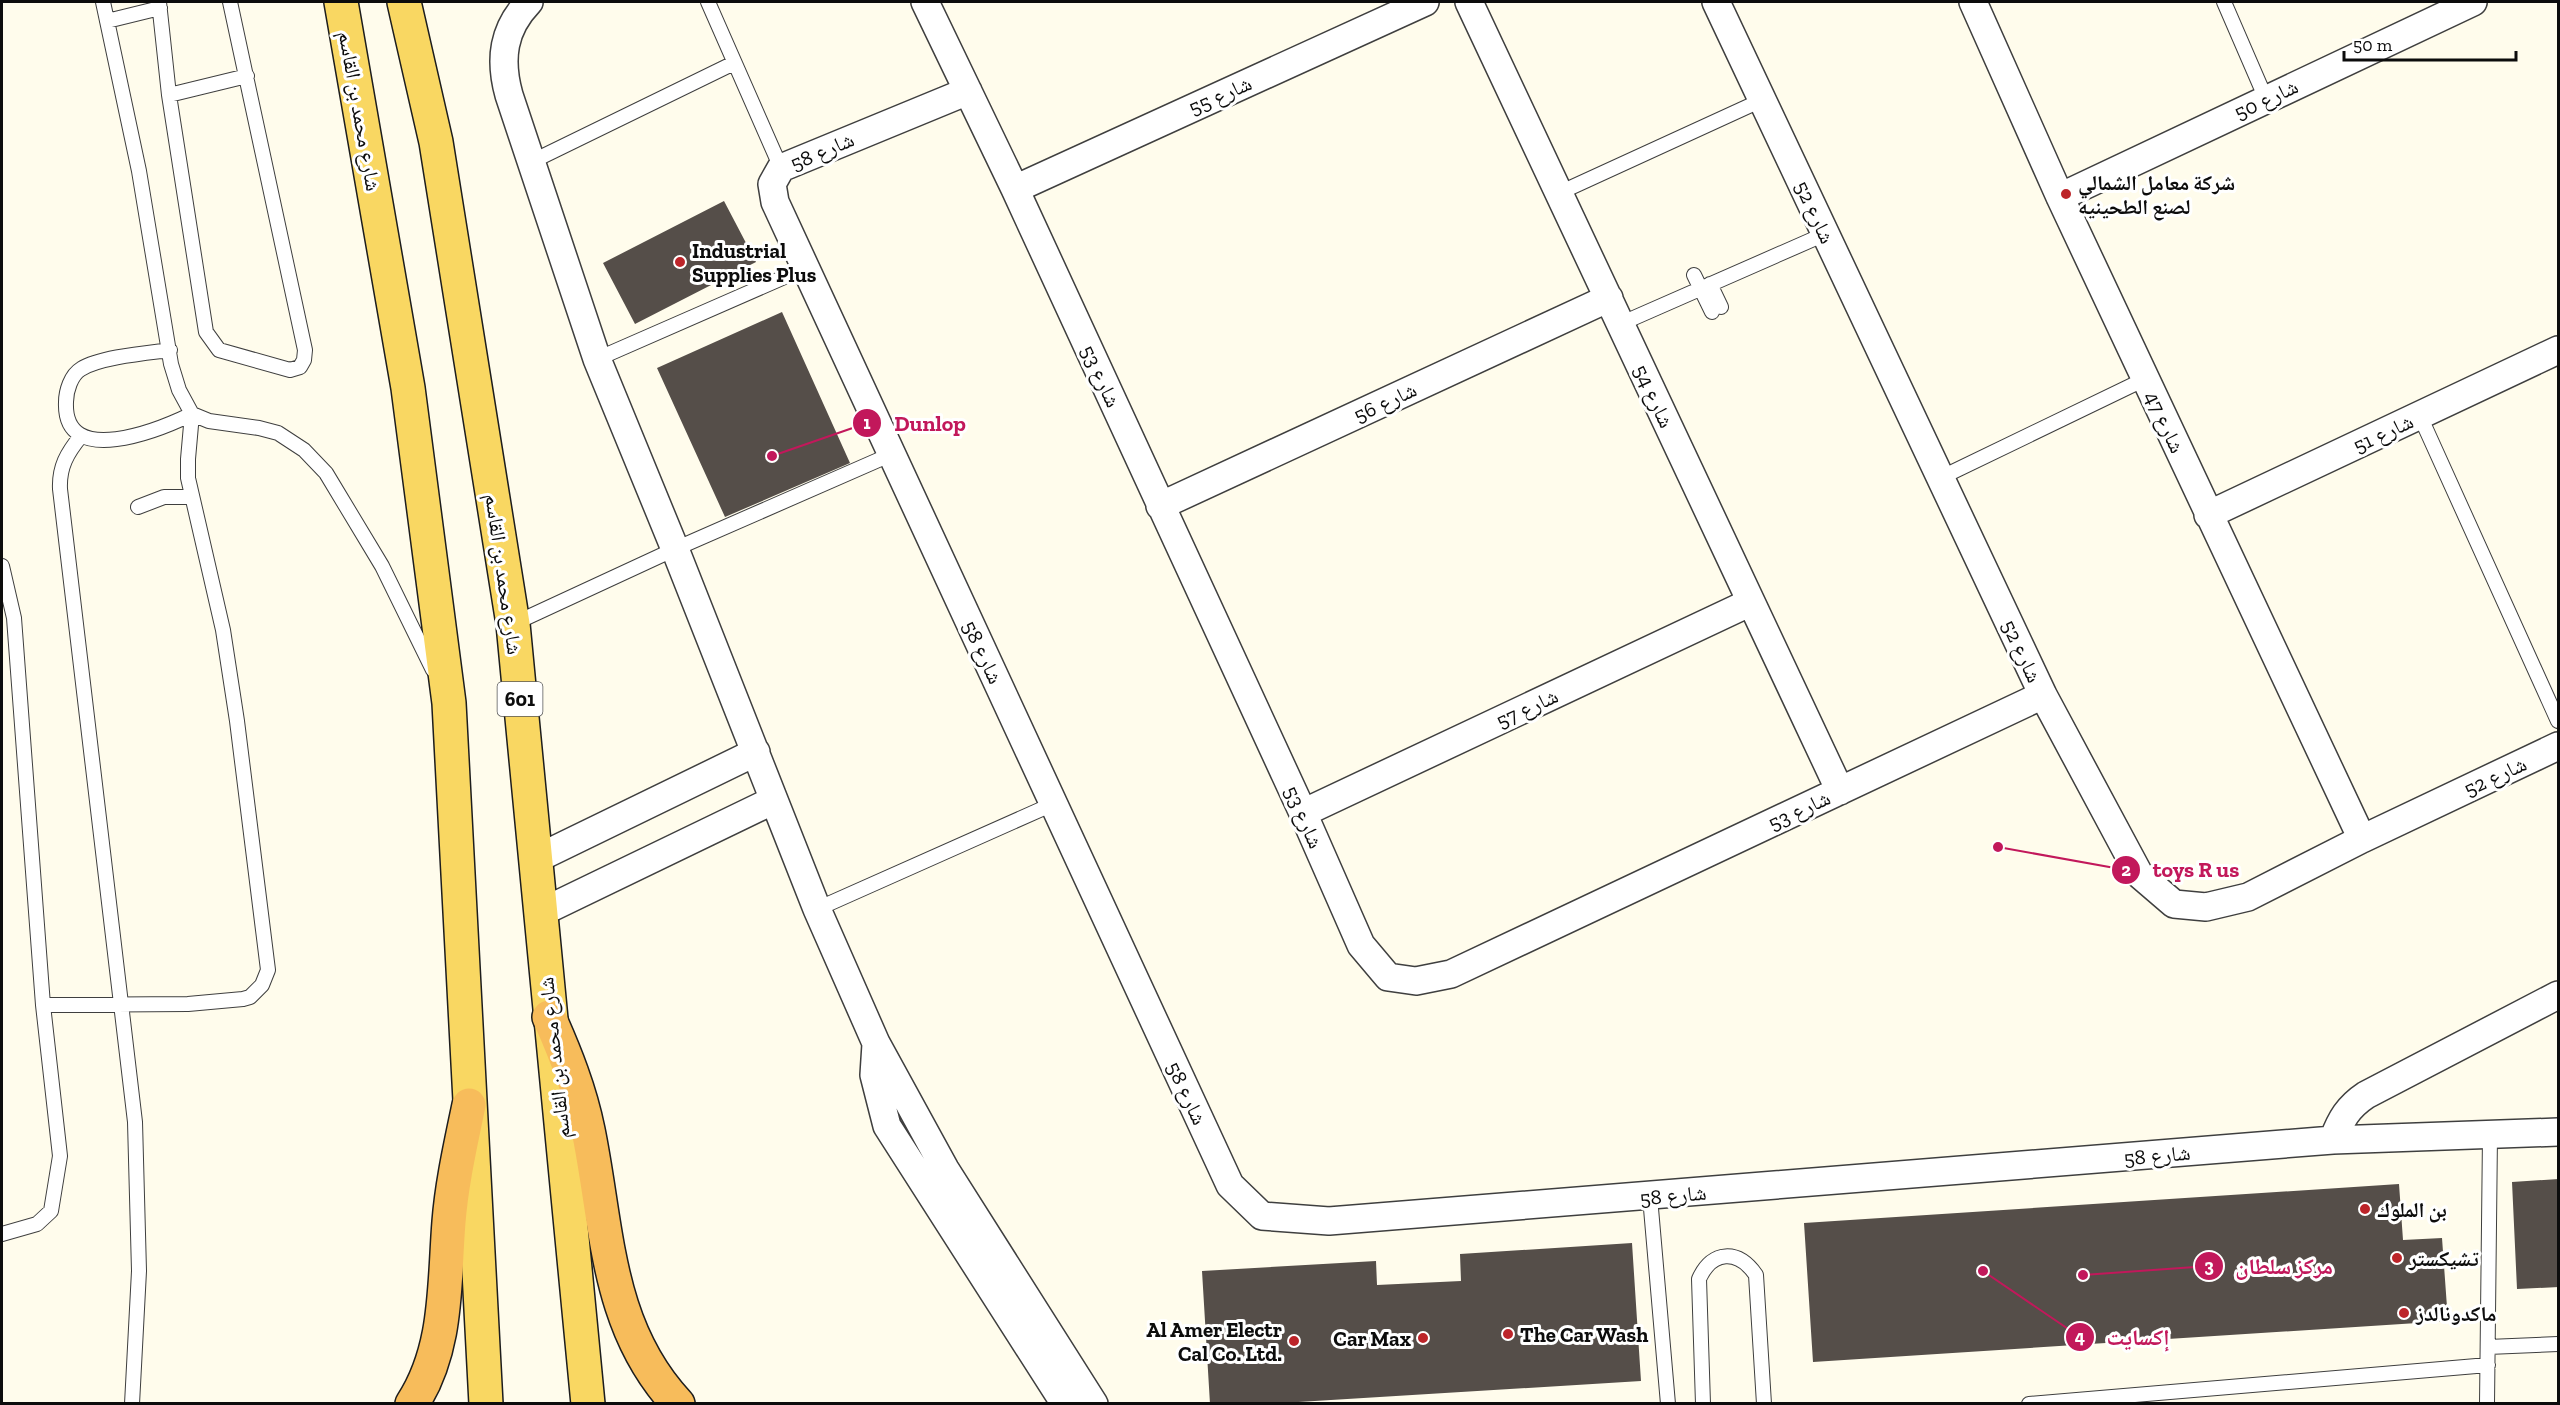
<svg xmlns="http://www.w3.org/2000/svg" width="2560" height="1405" font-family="'Zilla Slab','Noto Naskh Arabic',serif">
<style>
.building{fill:#554e49}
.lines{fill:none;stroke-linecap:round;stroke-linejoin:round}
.service-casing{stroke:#3f3f3f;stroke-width:16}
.minor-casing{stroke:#3f3f3f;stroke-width:30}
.primary-casing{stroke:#1d1d1d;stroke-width:36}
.trunk-casing{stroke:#1d1d1d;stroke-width:36}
.service{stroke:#fff;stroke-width:14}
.minor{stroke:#fff;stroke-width:27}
.primary{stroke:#f9d762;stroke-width:33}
.trunk{stroke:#f7bc5b;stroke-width:33}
.poi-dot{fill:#bc2429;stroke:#fff;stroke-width:2}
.labels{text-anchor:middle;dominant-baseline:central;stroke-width:6;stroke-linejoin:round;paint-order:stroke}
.shield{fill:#fff;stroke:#555;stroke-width:1.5}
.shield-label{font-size:20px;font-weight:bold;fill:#0c0c0c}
.street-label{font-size:21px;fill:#0c0c0c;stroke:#fff}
.poi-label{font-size:21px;font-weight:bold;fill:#0c0c0c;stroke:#fff;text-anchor:start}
.leader{fill:none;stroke:#c2185b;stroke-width:2}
.callout-dot{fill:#c2185b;stroke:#fff;stroke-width:2}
.mark-label{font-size:18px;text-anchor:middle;font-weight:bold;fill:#fff}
.callout-label{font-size:22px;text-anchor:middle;font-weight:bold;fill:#c2185b;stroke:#fff;stroke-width:6;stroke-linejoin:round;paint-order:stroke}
</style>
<rect width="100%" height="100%" fill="#fffcec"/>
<path class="building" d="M724,201L756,262L635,324L603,263Z
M782,312L850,463L725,517L657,368Z
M2559,1179V1287L2517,1289L2512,1182Z
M2399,1184L2403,1240L2442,1238L2448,1321L1813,1362L1804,1223Z
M1632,1243L1641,1381L1267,1404H1210L1202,1271L1376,1261L1377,1285L1461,1281L1460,1254Z"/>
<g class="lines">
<defs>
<path id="service" d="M103,2L139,171L171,364L179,390L192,414L209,421L259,428L278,433L304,450L326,473L382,566L433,670
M159,2L169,95L206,332L219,350L290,370L300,367L304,360L305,350L230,2
M708,2L781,168
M2224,2L2266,99
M107,21L160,8
M169,95L247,76
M531,162L734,63
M1559,193L1762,100
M1694,275L1712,312
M1710,284L1721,307
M1620,324L1825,234
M170,350C147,353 100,357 81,369C71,375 66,391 66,402C63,470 161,429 192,414
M597,359L805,268
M2420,416L2558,721
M81,436C67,453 59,467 60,489L135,1122L139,1271L132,1404
M1940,478L2145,379
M138,507L164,497H192
M2,566L14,618L43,1005L60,1156L51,1211L37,1224L2,1234
M513,624L675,549L892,454
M817,909L1053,804
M43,1005L188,1004L243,999L250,997L262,985L268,970L267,962L237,721L223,630L188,478V459L192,414
M1650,1197L1668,1404
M2488,1347L2558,1344
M1703,1404L1699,1279C1712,1250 1738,1249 1756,1275L1764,1404
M2029,1404L2488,1365
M2487,1404L2490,1135"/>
<path id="minor" d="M529,2C503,29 499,59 509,95L597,359L675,549L817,909L876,1043L945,1169L1094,1404
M925,2L1015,189L1303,813L1361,945L1388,977L1416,981L1451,974L2043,695
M1469,2L1840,791
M1716,2L2043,695L2139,874L2174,904L2206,907L2248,897L2362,839L2558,746
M1973,2L2060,197L2362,839
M968,91L781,168L772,184L775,202L1230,1185L1262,1216L1329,1221L2333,1140L2558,1132
M1015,189L1425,2
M2060,197L2473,2
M1160,506L1609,298
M2208,515L2558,350
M1303,813L1751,602
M536,859L756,752
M540,913L774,800
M876,1044L874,1075L887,1126L1065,1404
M2333,1140C2341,1119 2348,1107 2366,1095L2558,995"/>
<path id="primary" d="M341,2L408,388L449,703L486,1404
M404,2L436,142L513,624L588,1404"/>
<path id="trunk" d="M549,1017C565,1053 580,1090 588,1130C608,1227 605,1326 678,1404
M412,1404C448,1349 444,1284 449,1222C452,1183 461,1144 469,1105"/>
</defs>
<use href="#service" class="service-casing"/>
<use href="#minor" class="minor-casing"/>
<use href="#primary" class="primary-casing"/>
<use href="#trunk" class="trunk-casing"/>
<use href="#service" class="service"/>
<use href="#minor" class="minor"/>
<use href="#primary" class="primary"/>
<use href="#trunk" class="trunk"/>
</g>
<g class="poi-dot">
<circle cx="2066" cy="194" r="6"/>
<circle cx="680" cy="262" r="6"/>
<circle cx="2365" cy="1209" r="6"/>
<circle cx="2397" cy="1258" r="6"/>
<circle cx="2404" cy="1313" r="6"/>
<circle cx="1508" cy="1334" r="6"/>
<circle cx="1423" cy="1338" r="6"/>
<circle cx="1294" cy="1341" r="6"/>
</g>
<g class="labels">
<rect class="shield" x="497.5" y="682" width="45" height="34" rx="4.5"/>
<g class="shield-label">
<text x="520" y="699">601</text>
</g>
<g class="street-label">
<text transform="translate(1220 95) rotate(-24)">شارع 55</text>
<text transform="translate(2266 99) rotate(-25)">شارع 50</text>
<text transform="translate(360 111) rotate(80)">شارع محمد بن القاسم</text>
<text transform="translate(822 151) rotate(-23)">شارع 58</text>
<text transform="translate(1815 212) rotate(65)">شارع 52</text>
<text transform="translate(1101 376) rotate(65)">شارع 53</text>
<text transform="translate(1654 396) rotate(65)">شارع 54</text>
<text transform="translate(1385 402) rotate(-25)">شارع 56</text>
<text transform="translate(2165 422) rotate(65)">شارع 47</text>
<text transform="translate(2383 433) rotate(-25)">شارع 51</text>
<text transform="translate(504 574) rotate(82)">شارع محمد بن القاسم</text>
<text transform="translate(2022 651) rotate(65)">شارع 52</text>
<text transform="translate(983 652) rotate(65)">شارع 58</text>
<text transform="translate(1527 708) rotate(-25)">شارع 57</text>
<text transform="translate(2495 776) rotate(-25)">شارع 52</text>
<text transform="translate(1799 810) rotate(-25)">شارع 53</text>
<text transform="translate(1304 817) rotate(66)">شارع 53</text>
<text transform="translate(554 1058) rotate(-96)">شارع محمد بن القاسم</text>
<text transform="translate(1187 1093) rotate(65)">شارع 58</text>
<text transform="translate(2157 1155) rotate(-5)">شارع 58</text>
<text transform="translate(1673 1195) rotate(-5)">شارع 58</text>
</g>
<g class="poi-label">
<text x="2078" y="182">شركة معامل الشمالي<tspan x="2078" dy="24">لصنع الطحينيه</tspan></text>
<text x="692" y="250">Industrial<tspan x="692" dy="24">Supplies Plus</tspan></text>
<text x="2377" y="1209">بن الملوك</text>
<text x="2409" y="1258">تشيكستر</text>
<text x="2416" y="1313">ماكدونالدز</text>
<text x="1282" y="1329" text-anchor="end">Al Amer Electr<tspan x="1282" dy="24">Cal Co. Ltd.</tspan></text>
<text x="1520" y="1334">The Car Wash</text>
<text x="1411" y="1338" text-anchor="end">Car Max</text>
</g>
</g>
<path class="leader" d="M772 456L867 423M1998 847L2126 870M2083 1275L2209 1266M1983 1271L2080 1337"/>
<g class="callout-dot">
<circle cx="772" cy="456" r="6"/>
<circle cx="1998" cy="847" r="6"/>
<circle cx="2083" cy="1275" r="6"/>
<circle cx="1983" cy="1271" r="6"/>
<circle cx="867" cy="423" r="15"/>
<circle cx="2126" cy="870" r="15"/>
<circle cx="2209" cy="1266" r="15"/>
<circle cx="2080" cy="1337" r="15"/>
</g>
<g class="mark-label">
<text x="867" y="429">1</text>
<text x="2126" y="876">2</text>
<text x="2209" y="1272">3</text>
<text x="2080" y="1343">4</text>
</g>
<g class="callout-label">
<text x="930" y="431">Dunlop</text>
<text x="2196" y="877">toys R us</text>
<text x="2284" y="1274">مركز سلطان</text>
<text x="2138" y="1345">إكسايت</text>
</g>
<rect width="2560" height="1405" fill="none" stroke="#0c0c0c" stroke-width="6"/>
<path d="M2344 51v9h172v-9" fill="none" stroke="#0c0c0c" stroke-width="3"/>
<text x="2353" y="51" font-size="18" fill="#0c0c0c" stroke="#ffffff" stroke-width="4.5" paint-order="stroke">50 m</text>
</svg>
